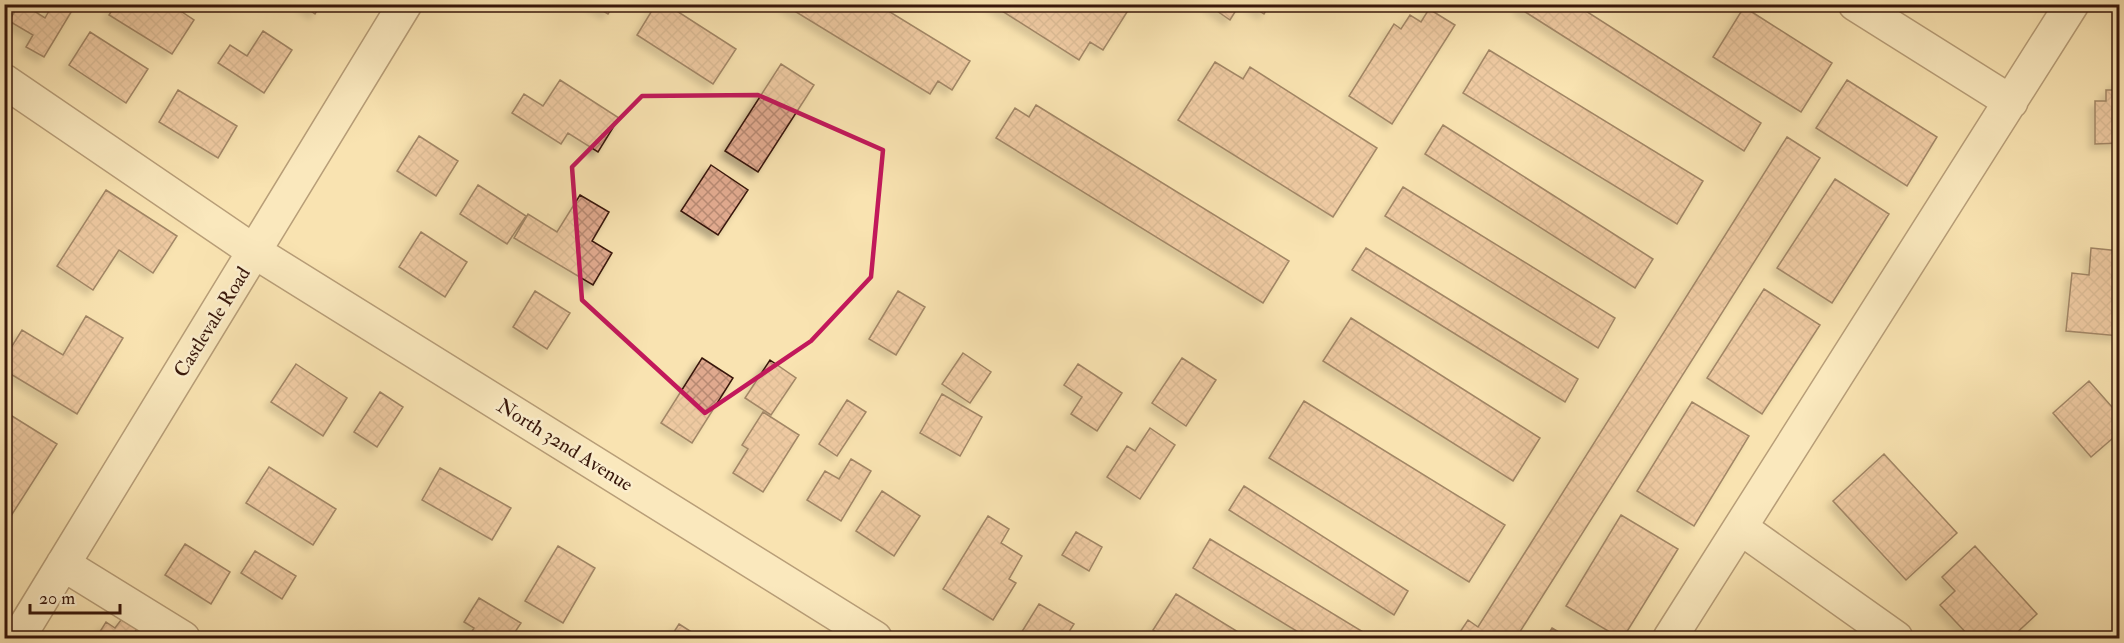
<svg xmlns="http://www.w3.org/2000/svg" width="2124" height="643" font-family="'IM FELL Double Pica',serif">
<style>
.building{fill:url(#building-cross-hatch);stroke:#38170a;stroke-width:1.5;filter:url(#shadow)}
.lines{fill:none;stroke-linecap:round;stroke-linejoin:round}
.minor-casing{stroke:#684a34;stroke-width:36}
.minor{stroke:#fbedcc;stroke-width:33}
.marked{fill:none;stroke:#c2185b;stroke-width:4.5;stroke-linejoin:round}
.labels{text-anchor:middle;dominant-baseline:central;stroke-width:5;stroke-linejoin:round;paint-order:stroke}
.street-label{font-size:20px;fill:#38170a;stroke:#fbedcc}
</style>
<defs>
<pattern id="building-cross-hatch" width="8" height="8" patternUnits="userSpaceOnUse" patternTransform="scale(1.5)"><rect width="8" height="8" fill="#e0a98e"/><path d="M0 0l8 8M0 8l8-8" fill="none" stroke="#b78972"/></pattern>
<filter id="shadow"><feDropShadow dx="-5.5" dy="5.5" stdDeviation="3" flood-color="#0004"/></filter>
</defs>
<rect width="100%" height="100%" fill="#f9e3b1"/>
<filter id="stains"><feTurbulence type="fractalNoise" baseFrequency=".00333" numOctaves="4"/><feColorMatrix values="0 0 0 0 .2 0 0 0 0 .09 0 0 0 0 .02 0 0 0 .5 -.17"/></filter>
<radialGradient id="worn" r=".72"><stop offset=".6" stop-color="#630" stop-opacity="0"/><stop offset="1" stop-color="#630" stop-opacity=".3"/></radialGradient>
<path class="building" d="M4,4H12L4,16Z
M19,4H38L34,11L45,18L53,4H76L44,57L26,47L33,35L9,21Z
M116,4H170L194,20L172,54L109,15Z
M301,4H321L315,14Z
M591,4H614L608,14Z
M656,4H666L736,49L713,84L637,35Z
M783,4H877L970,61L952,90L938,81L930,94Z
M991,4H1122L1129,9L1103,50L1090,42L1079,60Z
M1207,4H1240L1230,20Z
M1249,4H1270L1264,14Z
M1521,4H1575L1761,123L1744,151L1519,8Z
M1744,7L1832,63L1801,112L1713,57Z
M1429,9L1455,25L1392,124L1349,96L1394,24L1401,29L1410,15L1421,22Z
M263,31L292,50L264,93L218,63L230,45L247,56Z
M90,32L148,69L126,103L69,65Z
M1489,50L1703,181L1677,224L1463,93Z
M1215,62L1243,79L1250,67L1377,148L1333,217L1178,120Z
M781,64L814,85L758,172L725,151Z
M560,80L619,118L598,152L568,133L561,144L512,113L524,94L543,106Z
M1847,80L1937,137L1907,186L1816,128Z
M2120,81V143L2095,144V101H2106V90H2114V82Z
M178,90L237,126L218,158L159,122Z
M1036,105L1289,261L1263,303L996,138L1015,108L1029,117Z
M1443,125L1653,259L1635,288L1425,154Z
M419,136L458,161L436,196L397,171Z
M1787,137L1820,158L1516,638H1456L1468,620L1478,627Z
M711,165L748,190L718,235L681,211Z
M1835,179L1889,214L1832,303L1777,268Z
M478,185L526,216L507,244L460,214Z
M1403,187L1615,318L1598,348L1385,216Z
M106,190L177,236L153,273L119,250L93,290L57,266Z
M580,195L609,212L592,241L612,253L593,285L514,238L528,214L557,232Z
M421,232L467,262L445,297L399,267Z
M1366,248L1578,379L1565,402L1352,270Z
M2091,248L2120,251V336L2066,331L2072,273L2089,275Z
M1764,289L1820,325L1762,414L1707,378Z
M535,291L570,313L547,349L513,327Z
M898,291L925,307L896,355L869,339Z
M86,316L123,338L77,414L4,370V359L22,330L63,355Z
M1351,318L1540,438L1513,481L1323,361Z
M963,353L991,372L970,403L942,384Z
M702,358L733,378L692,443L661,423Z
M1182,358L1216,380L1186,426L1152,403Z
M770,360L796,378L771,415L745,398Z
M296,364L347,398L323,436L271,402Z
M1078,364L1122,393L1097,431L1071,414L1082,397L1064,385Z
M2089,381L2120,416V432L2091,457L2053,413Z
M380,392L403,407L377,447L354,432Z
M942,394L982,417L960,456L920,433Z
M847,400L866,412L837,456L819,444Z
M1304,401L1505,525L1469,582L1269,458Z
M1692,402L1749,436L1694,526L1637,491Z
M4,411L57,444L9,519L4,516Z
M763,412L799,435L763,492L733,473L748,449L742,445Z
M1150,428L1175,445L1140,499L1107,477L1127,446L1135,451Z
M1884,454L1957,533L1906,580L1833,501Z
M851,459L871,471L841,521L807,500L825,471L839,479Z
M269,467L336,509L313,545L246,503Z
M440,468L511,508L492,540L422,500Z
M1244,486L1408,591L1394,615L1229,510Z
M882,491L920,516L894,556L856,531Z
M1621,515L1678,549L1623,638H1620L1566,606Z
M988,516L1009,529L1001,543L1022,556L1009,579L1016,583L993,620L943,589Z
M1076,532L1102,547L1089,571L1062,555Z
M1210,539L1373,638H1308L1193,568Z
M185,544L230,572L211,604L165,575Z
M558,546L595,568L563,623L525,601Z
M1975,546L2037,614L2011,638H1998L1993,633L1988,638H1971L1940,605L1955,591L1942,577Z
M255,551L296,576L282,599L241,573Z
M1176,594L1248,638H1166L1153,630Z
M479,598L521,623L511,638H468L474,628L464,622Z
M1039,604L1074,624L1065,638H1018Z
M124,616L139,626L134,633L144,638H96L106,622L115,628Z
M679,624L701,638H670Z
M1552,628L1569,638H1546Z
M1749,632L1760,638H1745Z
M2055,632L2061,638H2047Z"/>
<g class="lines">
<defs>
<path id="minor" d="M1855,4L2011,102
M4,81L255,252L875,638
M1741,528L1896,638
M63,564L183,638
M18,638L405,4
M1670,638L2072,4"/>
</defs>
<use href="#minor" class="minor-casing"/>
<use href="#minor" class="minor"/>
</g>
<path d="M0 0H2124V643H0ZM758,95L883,150L871,277L811,341L705,413L582,300L572,167L642,96Z" fill="#f9e3b1" fill-opacity=".55" fill-rule="evenodd"/>
<path class="marked" d="M758,95L883,150L871,277L811,341L705,413L582,300L572,167L642,96Z"/>
<g class="labels">
<g class="street-label">
<text transform="translate(212 322) rotate(-58)">Castlevale Road</text>
<text transform="translate(565 445) rotate(32)">North 32nd Avenue</text>
</g>
</g>
<rect width="2124" height="643" fill="none" stroke="#f9e3b1" stroke-width="24"/>
<rect x="6" y="6" width="2112" height="631" fill="none" stroke="#38170a" stroke-width="3"/>
<rect x="12" y="12" width="2100" height="619" fill="none" stroke="#38170a" stroke-width="1.5"/>
<path d="M30 604v9h90v-9" fill="none" stroke="#38170a" stroke-width="3"/>
<text x="39" y="604" font-size="18" fill="#38170a" stroke="#fbedcc" stroke-width="4.5" paint-order="stroke">20 m</text>
<rect width="100%" height="100%" filter="url(#stains)"/>
<rect width="100%" height="100%" fill="url(#worn)"/>
</svg>
